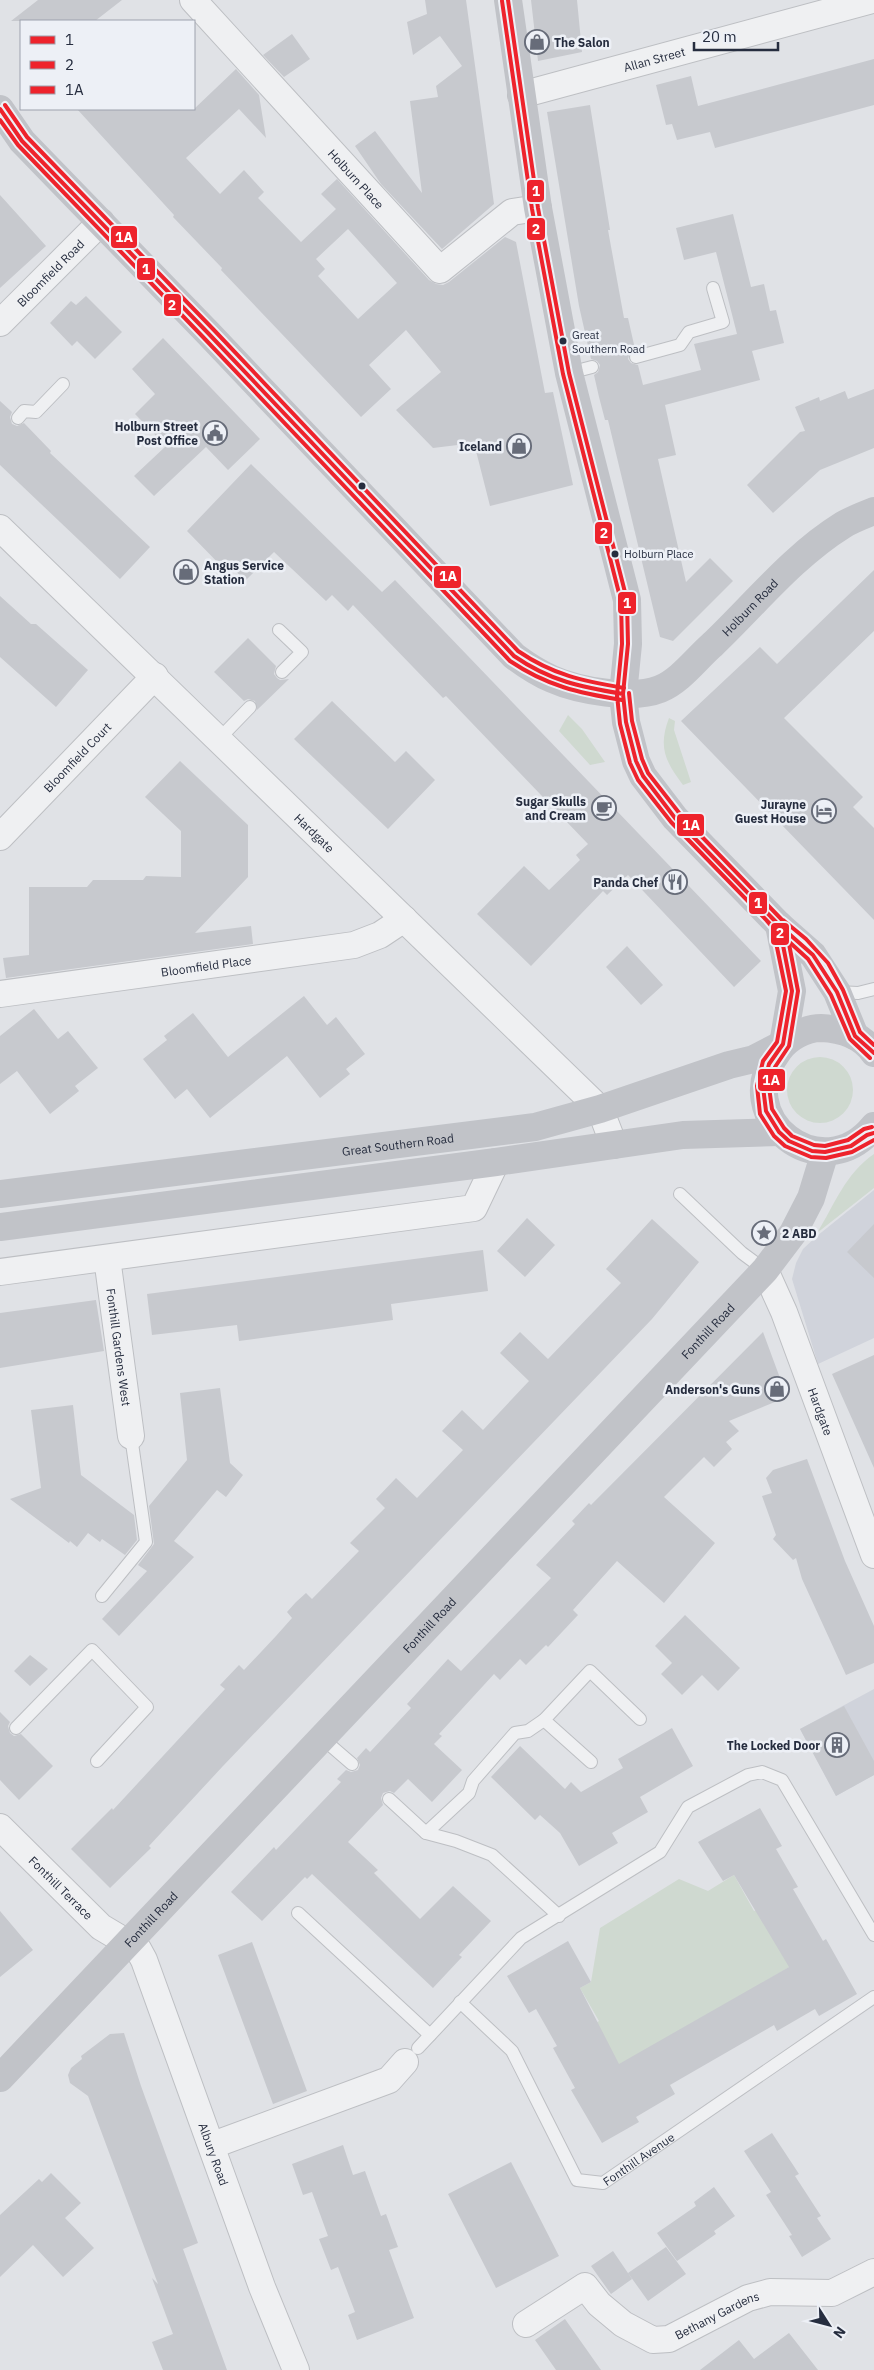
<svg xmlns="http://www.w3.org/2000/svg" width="874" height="2370" font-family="'IBM Plex Sans',sans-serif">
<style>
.built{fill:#d0d3db}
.green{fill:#cfd9d0}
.building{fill:#c7c9ce;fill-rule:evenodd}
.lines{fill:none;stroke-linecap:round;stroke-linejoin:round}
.lane-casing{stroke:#bdbfc3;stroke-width:14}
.street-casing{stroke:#bdbfc3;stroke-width:28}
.lane{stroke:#eff0f2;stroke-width:12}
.street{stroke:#eff0f2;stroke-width:26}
.secondary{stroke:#c1c3c8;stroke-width:28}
.bus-1-casing{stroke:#edf0f6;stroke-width:8}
.bus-2-casing{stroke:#edf0f6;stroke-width:8}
.bus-3-casing{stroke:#edf0f6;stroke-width:8}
.bus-1{stroke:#ee232c;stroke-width:4}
.bus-2{stroke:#ee232c;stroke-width:4}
.bus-3{stroke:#ee232c;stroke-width:4}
.bus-dot{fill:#262d3f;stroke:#edf0f6;stroke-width:2}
.labels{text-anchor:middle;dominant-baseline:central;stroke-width:5;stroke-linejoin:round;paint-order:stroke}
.bus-label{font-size:11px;fill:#262d3f;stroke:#edf0f6;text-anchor:start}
.poi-label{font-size:12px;font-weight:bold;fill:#262d3f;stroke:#edf0f6;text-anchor:end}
.street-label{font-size:12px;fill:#262d3f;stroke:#edf0f6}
.line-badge{stroke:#edf0f6;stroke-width:2}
.badge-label{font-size:14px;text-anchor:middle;font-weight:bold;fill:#fff}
</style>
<rect width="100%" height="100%" fill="#e0e2e6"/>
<path class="built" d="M874,1190V1338L818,1364L792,1279L796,1263L803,1249L817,1236Z
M874,1689V1775L836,1796L800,1729Z"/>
<path class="green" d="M568,715L582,729L605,762L590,765L559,731Z
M669,718L675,721L674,730L691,782L683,785C665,761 658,747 669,718Z
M787 1090a33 33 0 1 1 66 0a33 33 0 1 1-66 0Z
M874,1154V1188L817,1233C835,1204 845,1174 874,1154Z
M734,1875L754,1911L757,1910L791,1966L612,2072L596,2023L599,2021L580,1988L591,1982L600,1928L679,1879L708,1891Z"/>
<path class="building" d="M38,0H122L95,21H11Z
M425,0H466L494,204L442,249L381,184L355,146L375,131L422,193L410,101L438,97L436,86L462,66L440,36L413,55L407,22L427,14Z
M531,0H577L582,52L538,61Z
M292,34L310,59L284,77L263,55Z
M874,59V105L715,148L710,132L677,140L672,124L666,125L656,85L691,76L698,106Z
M236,69L259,95L266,138L239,109L186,158L220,194L244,170L264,192L258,198L301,242L336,209L321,194L337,179L429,280L436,284L443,285L449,282L505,237L516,242L545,393L553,392L573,485L490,506L474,443L433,448L396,410L441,372L406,330L369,365L391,389L361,417L221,270L222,268L173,217L174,215L77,109H194ZM348,229L397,283L358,319L318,276L325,269L316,259Z
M590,105L610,230H608L624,318H628L635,349L630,352L628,359L631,363L638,365L643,385L701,370L694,344L737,334L716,252L684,260L676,228L733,214L751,287L764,284L770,311L776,310L784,343L752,351L760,380L665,405L676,455L658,459L686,582L710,558L733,581L673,641L660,637L608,420H605L599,397L594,375L598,372L600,365L597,361L591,359L579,306L547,112Z
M0,195L46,246L0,288Z
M86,296L122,332L95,359L77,341L72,346L50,323L71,301L76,305Z
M163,338L260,439L228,470L206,447L154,496L134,476L166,446L135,414L155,394L132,369Z
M874,389V448L820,470L773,513L747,485L800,432L805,431L795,407L819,397L820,401L845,391L848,399Z
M0,401L12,412L10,417L12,424L17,426L24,423L51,451L50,453L150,547L120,579L0,465Z
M251,464L382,592L395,580L761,961L734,987L628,875L607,895L603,891L531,966L477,914L524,866L549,890L580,860L576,855L588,844L446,696L443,698L353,605L348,611L332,595L326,601L274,552L245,581L232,567L227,572L187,531Z
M874,570V631L784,718L863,797L853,807L874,828V920L681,721L760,647L777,664Z
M0,596L31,624H36L88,670L56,707L0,657Z
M248,638L276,666L274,674L277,678L280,680L289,679L257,710L255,701L248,699L244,701L214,672Z
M332,701L395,762L406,751L435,780L388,829L294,739Z
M180,761L248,825V877L195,933L251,926L253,944L6,978L3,958L29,955V887H87L93,880H143L146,876L181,877V831L145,797Z
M627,946L663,985L641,1005L606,967Z
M304,996L327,1025L336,1017L365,1054L346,1069L350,1074L320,1098L287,1056L210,1118L187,1089L175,1099L143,1059L167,1040L164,1036L193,1013L228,1057Z
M34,1009L58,1039L68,1031L98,1068L75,1086L79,1091L50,1114L17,1071L0,1084V1036Z
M527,1218L555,1245L525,1277L497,1251Z
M652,1219L699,1262L652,1319L223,1766L149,1846L151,1848L110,1888L71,1849L112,1808L113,1810L225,1689L220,1685L239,1665L244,1670L276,1636L292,1618L287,1612L296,1602L306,1593L312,1599L359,1551L350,1543L385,1508L376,1499L396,1478L417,1498L463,1450L442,1431L462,1410L483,1430L529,1381L500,1353L520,1332L548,1359L621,1283L606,1269Z
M874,1224V1278L847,1252Z
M483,1250L488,1291L391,1304L393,1320L239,1341L237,1325L152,1335L147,1294Z
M96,1300L104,1351L0,1368V1313Z
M763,1332L787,1397L729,1421L739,1431L726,1442L732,1449L714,1467L704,1457L664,1497L715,1543L664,1603L617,1561L573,1610L578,1615L548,1647L546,1645L526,1665L520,1659L500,1680L494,1674L439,1734L442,1736L434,1744L462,1770L432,1802L408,1779L394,1793L390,1791L383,1793L381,1798L383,1805L348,1842L378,1870L374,1873L420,1919L453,1886L491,1921L459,1955L462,1957L433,1988L312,1874L307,1879L305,1877L262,1921L231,1892L274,1847L276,1850L341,1782L337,1779L346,1770L351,1772L358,1770L360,1765L357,1758L366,1748L370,1752L411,1708L407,1704L448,1659L461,1671L551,1578L536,1565L575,1524L572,1521L589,1503L591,1505Z
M874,1355V1468L832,1374Z
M220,1388L230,1463L243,1475L226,1497L217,1490L174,1541L194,1557L119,1636L102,1619L147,1571L138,1565L154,1544L149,1506L187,1460L180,1393Z
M73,1405L81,1475L134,1515L137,1540L125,1555L102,1539L100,1542L88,1533L77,1547L70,1541L69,1543L10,1499L41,1488L31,1410Z
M807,1459L845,1561L874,1626V1663L846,1675L802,1579L796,1558L793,1560L773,1539L776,1535L762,1496L772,1493L766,1478L773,1470Z
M685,1615L740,1668L718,1691L702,1675L682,1695L661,1674L672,1663L655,1646Z
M30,1655L48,1669L30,1686L14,1671Z
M844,1706L874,1761V1775L836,1796L800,1729Z
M0,1712L10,1722L8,1726L10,1733L14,1736L21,1734L53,1766L19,1800L0,1780Z
M672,1728L693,1766L640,1797L648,1812L612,1833L618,1843L579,1866L560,1833L540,1815L535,1820L491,1777L520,1746L565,1789L571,1782L581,1792L623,1768L618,1759Z
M760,1808L782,1846L776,1849L798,1887L793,1889L823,1941L826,1939L857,1994L819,2016L815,2009L777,2031L774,2025L670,2085L675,2094L636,2117L639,2122L602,2143L571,2090L575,2088L553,2048L557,2046L536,2009L529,2013L507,1976L568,1941L591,1982L580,1988L619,2064L789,1967L734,1875L723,1881L698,1842Z
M0,1911L33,1950L0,1977Z
M252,1942L307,2091L273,2104L218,1955Z
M124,2033L141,2086L198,2243L183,2249L227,2370H163L152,2342L173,2334L152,2278L158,2284L88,2096L70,2083L68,2075L71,2068L82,2059L81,2056L110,2034Z
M772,2133L799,2174L795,2176L821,2216L817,2218L831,2239L802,2257L789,2236L792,2235L766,2195L771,2192L744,2151Z
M343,2145L353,2175L365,2171L381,2216L386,2214L398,2247L389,2250L414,2318L357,2340L348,2315L355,2312L338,2267L331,2270L319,2239L328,2236L312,2192L303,2195L292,2164Z
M511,2162L559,2256L496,2288L448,2194Z
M51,2173L81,2203L65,2218L94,2248L63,2277L33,2245L0,2277V2215L39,2179L42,2182Z
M714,2187L735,2216L714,2231L716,2234L677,2261L657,2233L696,2206L694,2202Z
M666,2247L686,2274L648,2301L628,2273Z
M613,2251L632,2279L611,2294L591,2266Z
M565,2319L601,2370H556L535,2340Z
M789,2333L818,2370H700L739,2340L754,2359Z"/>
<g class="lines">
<defs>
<g id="lane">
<path d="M636,357L680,345L689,332L723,322L713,288"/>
<path d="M569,373L592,367"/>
<path d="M18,418L24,411L36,412L63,384"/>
<path d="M279,630L302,652L282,672"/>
<path d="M219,739L250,707"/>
<path d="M837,992L858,993L874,989"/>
<path d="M680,1194L742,1253L765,1270"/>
<path d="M102,1596L146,1542L131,1436"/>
<path d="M544,1720L591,1762"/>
<path d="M16,1728L92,1650L147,1707L97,1761"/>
<path d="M323,1739L352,1764"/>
<path d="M389,1799L426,1833L456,1841L492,1855L559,1916"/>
<path d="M426,1833L469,1793L473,1781L515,1733L528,1731L544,1720L590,1671L640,1719"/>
<path d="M298,1913L430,2035"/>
<path id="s1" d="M460,2002L512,2051L577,2180L603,2183L874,1997"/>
<path d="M418,2048L521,1938L660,1852L688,1807L748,1775L762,1772L782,1780L874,1935"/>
</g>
<g id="street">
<path id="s2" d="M193,0L440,270L512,212L538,208"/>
<path id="s3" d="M521,95L872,0"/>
<path id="s4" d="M0,323L101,222"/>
<path id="s5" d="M0,528L600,1109L614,1145"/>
<path id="s6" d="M0,837L155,676"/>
<path id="s7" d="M0,994L354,945L380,935L404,919"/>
<path id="s8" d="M107,1258L131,1436"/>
<path id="s9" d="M765,1270L784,1312L874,1555"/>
<path d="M0,1272L474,1208L496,1162"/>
<path id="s10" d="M0,1827L101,1927L138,1949L144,1960L262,2287L296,2370"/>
<path d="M213,2145L389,2080L405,2062"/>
<path id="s11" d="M526,2324L585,2286L599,2304L623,2324L653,2340L669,2339L748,2298L770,2292L832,2293L874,2272"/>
</g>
</defs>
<use href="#lane" class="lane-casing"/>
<use href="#street" class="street-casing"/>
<use href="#lane" class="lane"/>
<use href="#street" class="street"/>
<g class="secondary">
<path d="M508,0L538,208L569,373L627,600L628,644L623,694L626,722L636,761L643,776L675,818L779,925L813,955L837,992L855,1036"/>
<path id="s12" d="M0,109L22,141L208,333L514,656C526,665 538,673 552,679C579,691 633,700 660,689C680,681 696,659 712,645C754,605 793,556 843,525C853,519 864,515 874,511"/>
<path d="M779,925L792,991L783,1044"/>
<path d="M874,1053C862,1035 842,1029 821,1028C805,1028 788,1038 779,1050C727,1118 822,1191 874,1126"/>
<path id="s13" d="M0,1194L535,1127L600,1109L729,1065L754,1059L783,1044"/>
<path d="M0,1227L496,1162L683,1135L779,1132"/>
<path id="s14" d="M0,2078L765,1270L793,1233L811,1198L825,1152"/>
</g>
<defs>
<path id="bus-1" d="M508,0L538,208L569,373L627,600L628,644L623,694L626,722L636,761L643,776L675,818L779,925L813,955L837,992L855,1036L874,1053
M0,109L22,141L208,333L514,656C550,681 581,687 623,694
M771,917L779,925L792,991L783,1044L769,1064L763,1087L766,1111L779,1132L789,1141L812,1151L825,1152L851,1146L867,1135L874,1133"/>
<path id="bus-2" d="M502,1L532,209L563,374L621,601L622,644L617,695L620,724L630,763L638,780L671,822L775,929L808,959L831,995L850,1039L870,1058
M0,120L18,145L203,337L510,661C547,686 579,693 622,700
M767,921L773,928L786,991L777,1042L763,1061L757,1086L760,1114L774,1136L785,1146L811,1157L826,1158L852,1152L874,1140"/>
<path id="bus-3" d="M5,105L27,137L213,329L518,651C553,675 583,681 624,688
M629,693L632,721L642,759L648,773L680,814L785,923L798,991L789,1046L775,1067L769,1087L772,1109L784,1128L792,1136L814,1145L825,1146L848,1140L864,1129L872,1127
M783,920L806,939L828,963L843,990L860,1032L874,1045"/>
</defs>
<use href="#bus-1" class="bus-1-casing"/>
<use href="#bus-2" class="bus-2-casing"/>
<use href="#bus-3" class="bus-3-casing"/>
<use href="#bus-1" class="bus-1"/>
<use href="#bus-2" class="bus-2"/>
<use href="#bus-3" class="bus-3"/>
</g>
<defs>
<symbol id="shop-ring" viewBox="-11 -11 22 22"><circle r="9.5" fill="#edf0f6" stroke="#676c79" stroke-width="1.5"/><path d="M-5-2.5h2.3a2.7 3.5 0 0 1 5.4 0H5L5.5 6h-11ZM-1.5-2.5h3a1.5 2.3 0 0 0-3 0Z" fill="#676c79"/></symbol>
<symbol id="civic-ring" viewBox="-11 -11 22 22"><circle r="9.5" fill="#edf0f6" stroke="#676c79" stroke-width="1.5"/><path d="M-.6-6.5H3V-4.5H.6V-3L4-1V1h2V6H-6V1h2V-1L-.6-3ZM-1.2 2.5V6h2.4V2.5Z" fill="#676c79"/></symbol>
<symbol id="cafe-ring" viewBox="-11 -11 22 22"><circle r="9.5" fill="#edf0f6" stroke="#676c79" stroke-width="1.5"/><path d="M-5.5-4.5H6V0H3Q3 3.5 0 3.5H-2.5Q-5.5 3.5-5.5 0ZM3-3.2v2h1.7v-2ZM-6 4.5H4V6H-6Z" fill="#676c79"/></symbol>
<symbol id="hotel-ring" viewBox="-11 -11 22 22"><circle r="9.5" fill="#edf0f6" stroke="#676c79" stroke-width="1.5"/><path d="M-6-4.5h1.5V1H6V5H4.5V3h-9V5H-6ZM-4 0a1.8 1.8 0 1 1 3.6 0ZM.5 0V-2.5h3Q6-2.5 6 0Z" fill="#676c79"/></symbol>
<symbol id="restaurant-ring" viewBox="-11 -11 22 22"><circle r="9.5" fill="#edf0f6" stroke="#676c79" stroke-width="1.5"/><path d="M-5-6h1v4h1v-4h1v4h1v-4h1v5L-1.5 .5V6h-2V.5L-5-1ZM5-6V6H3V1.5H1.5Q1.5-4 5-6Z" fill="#676c79"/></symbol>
<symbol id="sight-ring" viewBox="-11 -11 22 22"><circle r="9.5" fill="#edf0f6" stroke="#676c79" stroke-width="1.5"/><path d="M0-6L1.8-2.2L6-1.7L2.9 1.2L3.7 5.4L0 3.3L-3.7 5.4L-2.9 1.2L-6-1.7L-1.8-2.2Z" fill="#676c79"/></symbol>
<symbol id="building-ring" viewBox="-11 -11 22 22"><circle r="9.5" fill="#edf0f6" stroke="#676c79" stroke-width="1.5"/><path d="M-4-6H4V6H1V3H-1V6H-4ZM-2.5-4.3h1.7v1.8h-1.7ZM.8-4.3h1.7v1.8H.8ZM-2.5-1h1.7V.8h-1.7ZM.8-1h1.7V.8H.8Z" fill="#676c79"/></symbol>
</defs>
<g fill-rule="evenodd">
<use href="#shop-ring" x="523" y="28" width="28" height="28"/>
<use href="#civic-ring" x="201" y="419" width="28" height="28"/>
<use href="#shop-ring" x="505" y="432" width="28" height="28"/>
<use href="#shop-ring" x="172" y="558" width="28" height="28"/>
<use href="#cafe-ring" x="590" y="794" width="28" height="28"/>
<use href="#hotel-ring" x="810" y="797" width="28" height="28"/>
<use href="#restaurant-ring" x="661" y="868" width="28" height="28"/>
<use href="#sight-ring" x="750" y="1219" width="28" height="28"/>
<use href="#shop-ring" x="763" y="1375" width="28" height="28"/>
<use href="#building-ring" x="823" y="1731" width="28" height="28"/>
</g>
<g class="bus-dot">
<circle cx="563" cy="341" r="4.5"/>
<circle cx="362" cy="486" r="4.5"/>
<circle cx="615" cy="554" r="4.5"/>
</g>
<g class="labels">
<g class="bus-label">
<text x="572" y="335">Great<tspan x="572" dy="14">Southern Road</tspan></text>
<text x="624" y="554">Holburn Place</text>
</g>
<g class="poi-label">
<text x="554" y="42" text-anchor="start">The Salon</text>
<text x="198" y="426">Holburn Street<tspan x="198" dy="14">Post Office</tspan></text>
<text x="502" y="446">Iceland</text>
<text x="204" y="565" text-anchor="start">Angus Service<tspan x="204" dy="14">Station</tspan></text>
<text x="586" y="801">Sugar Skulls<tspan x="586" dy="14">and Cream</tspan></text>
<text x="806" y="804">Jurayne<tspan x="806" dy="14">Guest House</tspan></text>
<text x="658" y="882">Panda Chef</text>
<text x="782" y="1233" text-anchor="start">2 ABD</text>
<text x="760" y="1389">Anderson's Guns</text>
<text x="820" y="1745">The Locked Door</text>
</g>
<g class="street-label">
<text stroke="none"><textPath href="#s3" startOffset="138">Allan Street</textPath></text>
<text stroke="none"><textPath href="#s2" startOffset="242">Holburn Place</textPath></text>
<text stroke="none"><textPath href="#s4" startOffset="71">Bloomfield Road</textPath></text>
<text stroke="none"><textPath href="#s12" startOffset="1028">Holburn Road</textPath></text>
<text stroke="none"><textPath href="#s6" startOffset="111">Bloomfield Court</textPath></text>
<text stroke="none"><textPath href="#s5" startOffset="438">Hardgate</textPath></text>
<text stroke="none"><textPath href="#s7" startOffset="208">Bloomfield Place</textPath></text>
<text stroke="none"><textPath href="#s13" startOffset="401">Great Southern Road</textPath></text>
<text stroke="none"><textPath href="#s14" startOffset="1029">Fonthill Road</textPath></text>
<text stroke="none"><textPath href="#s8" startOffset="90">Fonthill Gardens West</textPath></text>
<text stroke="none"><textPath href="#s9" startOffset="152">Hardgate</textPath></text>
<text stroke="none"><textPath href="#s14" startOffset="624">Fonthill Road</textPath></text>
<text stroke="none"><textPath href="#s10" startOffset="86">Fonthill Terrace</textPath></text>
<text stroke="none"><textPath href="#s14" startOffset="219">Fonthill Road</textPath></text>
<text stroke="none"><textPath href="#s10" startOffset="404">Albury Road</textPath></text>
<text stroke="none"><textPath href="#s1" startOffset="285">Fonthill Avenue</textPath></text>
<text stroke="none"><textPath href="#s11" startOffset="228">Bethany Gardens</textPath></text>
</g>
</g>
<g class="line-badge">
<rect x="526" y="179" width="19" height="24" rx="5" fill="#ee232c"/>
<rect x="526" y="217" width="20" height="24" rx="5" fill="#ee232c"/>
<rect x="110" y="225" width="28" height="24" rx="5" fill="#ee232c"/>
<rect x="136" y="257" width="20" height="24" rx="5" fill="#ee232c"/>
<rect x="163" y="293" width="19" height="24" rx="5" fill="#ee232c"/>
<rect x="594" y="521" width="19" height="24" rx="5" fill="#ee232c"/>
<rect x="433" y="565" width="29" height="24" rx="5" fill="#ee232c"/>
<rect x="617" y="591" width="20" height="24" rx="5" fill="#ee232c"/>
<rect x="676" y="813" width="29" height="24" rx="5" fill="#ee232c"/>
<rect x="748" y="891" width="20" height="24" rx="5" fill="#ee232c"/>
<rect x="770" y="922" width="20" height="24" rx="5" fill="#ee232c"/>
<rect x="757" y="1068" width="29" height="24" rx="5" fill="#ee232c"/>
</g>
<g class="badge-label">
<text x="536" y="196">1</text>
<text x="536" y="234">2</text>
<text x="124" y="242">1A</text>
<text x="146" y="274">1</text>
<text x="172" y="310">2</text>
<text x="604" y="538">2</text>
<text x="448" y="581">1A</text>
<text x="627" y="608">1</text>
<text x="691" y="830">1A</text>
<text x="758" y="908">1</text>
<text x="780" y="938">2</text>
<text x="771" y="1085">1A</text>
</g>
<rect x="20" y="20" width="175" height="90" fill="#edf0f6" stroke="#9da2ad"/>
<rect x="30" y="36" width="25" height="8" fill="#ee232c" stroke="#9da2ad"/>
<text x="65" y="45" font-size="15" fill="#262d3f">1</text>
<rect x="30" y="61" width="25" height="8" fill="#ee232c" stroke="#9da2ad"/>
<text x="65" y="70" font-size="15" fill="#262d3f">2</text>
<rect x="30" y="86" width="25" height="8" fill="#ee232c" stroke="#9da2ad"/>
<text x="65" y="95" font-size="15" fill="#262d3f">1A</text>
<g transform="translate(829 2325) rotate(126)" stroke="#edf0f6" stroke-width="4" paint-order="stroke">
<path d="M0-4L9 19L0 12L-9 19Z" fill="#262d3f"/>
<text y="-8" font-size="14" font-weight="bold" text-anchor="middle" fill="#262d3f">N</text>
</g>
<path d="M694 42v8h84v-8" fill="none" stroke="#262d3f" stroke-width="2.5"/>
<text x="702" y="42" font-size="15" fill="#262d3f" stroke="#edf0f6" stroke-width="4" paint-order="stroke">20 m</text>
</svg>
